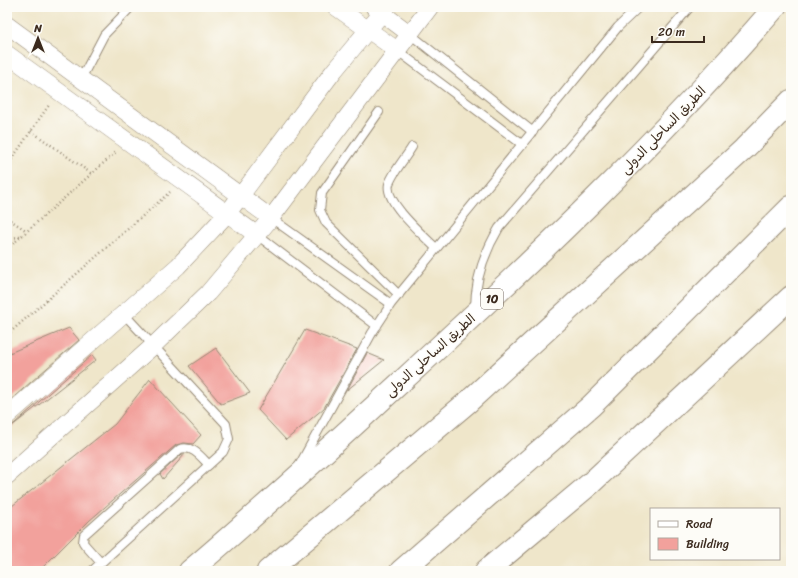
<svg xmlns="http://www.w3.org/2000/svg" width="798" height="578" font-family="Sriracha,'Playpen Sans Arabic',sans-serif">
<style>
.building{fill:#f2a19c}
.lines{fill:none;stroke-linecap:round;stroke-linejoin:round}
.service-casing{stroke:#958874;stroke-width:10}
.minor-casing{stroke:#958874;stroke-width:18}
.motorway-casing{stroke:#958874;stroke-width:24}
.path{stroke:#958874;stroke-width:2.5;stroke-dasharray:1 3;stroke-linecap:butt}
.service{stroke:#fff;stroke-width:8}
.minor{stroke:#fff;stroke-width:17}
.motorway{stroke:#fff;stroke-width:22}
.labels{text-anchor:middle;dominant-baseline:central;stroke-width:3;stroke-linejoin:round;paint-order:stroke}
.shield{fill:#fdfcf7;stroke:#75695f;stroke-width:1}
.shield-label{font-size:12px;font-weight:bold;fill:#3b2a1e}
.street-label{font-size:13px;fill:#3b2a1e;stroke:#fdfcf7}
</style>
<rect width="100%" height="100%" fill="#fdfcf7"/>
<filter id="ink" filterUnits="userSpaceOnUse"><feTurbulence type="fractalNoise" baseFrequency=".025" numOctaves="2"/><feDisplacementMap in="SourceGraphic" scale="8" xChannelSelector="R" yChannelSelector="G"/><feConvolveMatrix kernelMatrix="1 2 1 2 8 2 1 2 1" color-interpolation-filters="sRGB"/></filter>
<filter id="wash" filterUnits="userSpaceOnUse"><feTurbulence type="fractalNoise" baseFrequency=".012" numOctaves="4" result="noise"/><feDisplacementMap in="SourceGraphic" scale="16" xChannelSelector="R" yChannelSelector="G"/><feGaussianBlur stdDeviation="0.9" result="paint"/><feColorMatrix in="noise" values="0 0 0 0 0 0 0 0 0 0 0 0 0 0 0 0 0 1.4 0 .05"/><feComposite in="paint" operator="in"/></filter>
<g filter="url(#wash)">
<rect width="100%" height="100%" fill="#efe6ca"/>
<g id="blocks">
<path class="building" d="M69,328L79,340L7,403V354Z
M305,330L357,349L324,408L286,440L258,410Z
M216,348L250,393L221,404L189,366Z
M367,353L384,360L347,390Z
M92,355L96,360L7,430V426L14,424Z
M150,379L201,435L193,444L184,443L176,445L89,521L39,571H7V510L115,424Z
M182,454H185L163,479L160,474Z"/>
</g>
</g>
<g filter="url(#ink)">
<use href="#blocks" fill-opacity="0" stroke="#958874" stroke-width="1"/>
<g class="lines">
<defs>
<path id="service" d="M410,34L533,132
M398,51L523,145
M81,79L104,35L131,7
M379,112L322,193L320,210L326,223L399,295
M412,147C406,157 392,174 389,184C384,202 424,236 436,248
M271,218L391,304
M257,235L377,326
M475,309C475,279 484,253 499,228L690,7
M300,464L372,333L391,304L618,27L639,7
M101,563L85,545L83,542L84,535L180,449C193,445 201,457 209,465
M92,571L223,452L229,439L226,424L124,314"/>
<path id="minor" d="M336,7L398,51
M374,7L410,34
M7,25L271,218
M7,54L257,235
M7,416L178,266L227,214L333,72L387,7
M7,476L153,346L208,293L271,218L430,7"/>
<path id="motorway" d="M190,571C262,510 331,446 400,383C532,262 658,143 775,7
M268,571L469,401L744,149L791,101
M401,571L591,406L791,207
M486,571L591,483L791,297"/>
</defs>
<use href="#service" class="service-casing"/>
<use href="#minor" class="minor-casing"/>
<use href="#motorway" class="motorway-casing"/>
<path class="path" d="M31,131L92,174
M7,166L49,105
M7,218L27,231
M7,238L20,237
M7,249L116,152
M7,335L170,192"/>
<use href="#service" class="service"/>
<use href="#minor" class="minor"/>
<use href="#motorway" class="motorway"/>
</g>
</g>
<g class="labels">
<rect class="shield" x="481" y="289" width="22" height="20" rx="3"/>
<g class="shield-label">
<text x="492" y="299">10</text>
</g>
<g class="street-label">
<text transform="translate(663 130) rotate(-46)">الطريق الساحلى الدولى</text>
<text transform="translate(430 355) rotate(-42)">الطريق الساحلى الدولى</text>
</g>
</g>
<rect width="798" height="578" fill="none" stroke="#fdfcf7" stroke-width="24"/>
<rect x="650" y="508" width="130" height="52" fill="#fdfcf7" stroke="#afa8a0"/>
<rect x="658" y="521" width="20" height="6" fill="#ffffff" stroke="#afa8a0"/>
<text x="686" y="528" font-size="12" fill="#3b2a1e">Road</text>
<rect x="658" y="538" width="20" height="12" fill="#f2a19c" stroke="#afa8a0"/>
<text x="686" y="548" font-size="12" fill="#3b2a1e">Building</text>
<g transform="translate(38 38)" stroke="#fdfcf7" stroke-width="3" paint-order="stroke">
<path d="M0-3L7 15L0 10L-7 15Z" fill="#3b2a1e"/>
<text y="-6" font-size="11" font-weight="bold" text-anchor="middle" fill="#3b2a1e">N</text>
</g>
<path d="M652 36v6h52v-6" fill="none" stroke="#3b2a1e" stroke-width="2"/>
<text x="658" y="36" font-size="12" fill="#3b2a1e" stroke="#fdfcf7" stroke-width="3" paint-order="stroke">20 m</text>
</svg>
